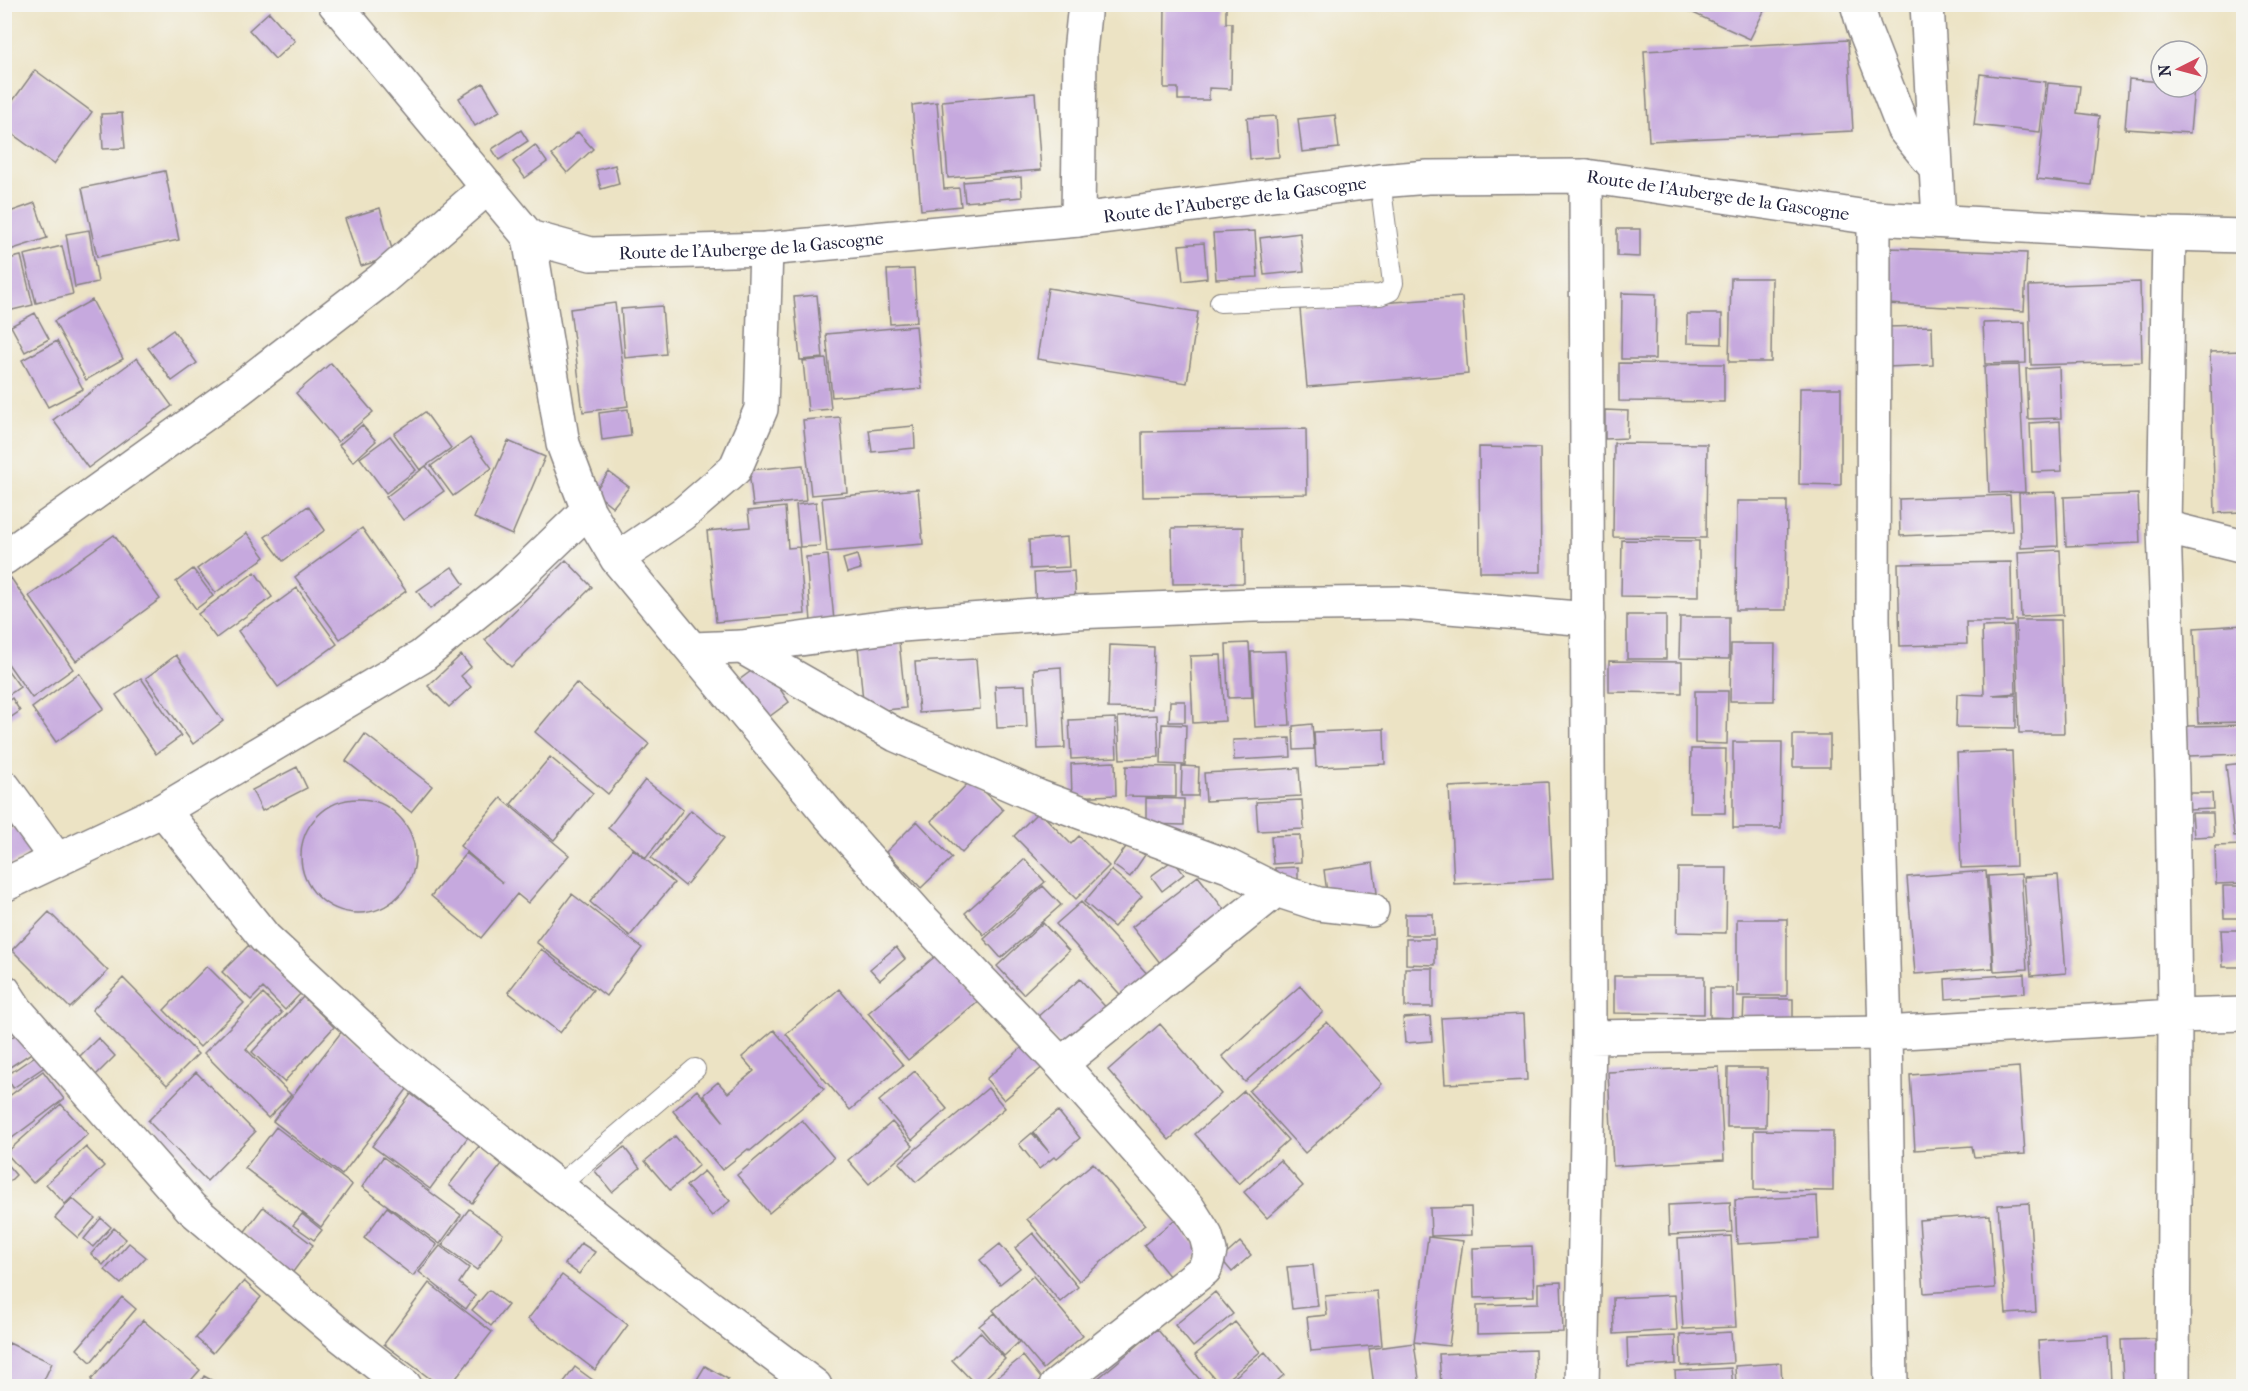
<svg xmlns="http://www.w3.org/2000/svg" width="2248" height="1391" font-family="'IM FELL French Canon',serif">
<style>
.building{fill:#c6a9de}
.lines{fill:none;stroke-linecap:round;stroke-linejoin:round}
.lane-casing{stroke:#878280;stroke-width:22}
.street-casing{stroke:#878280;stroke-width:36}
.secondary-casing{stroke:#878280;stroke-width:36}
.lane{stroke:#fff;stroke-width:20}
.street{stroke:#fff;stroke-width:33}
.secondary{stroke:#fff;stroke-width:33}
.labels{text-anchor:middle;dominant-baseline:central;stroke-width:4.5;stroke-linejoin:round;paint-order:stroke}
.street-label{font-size:18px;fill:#22223b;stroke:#f6f6f2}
</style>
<rect width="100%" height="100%" fill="#f6f6f2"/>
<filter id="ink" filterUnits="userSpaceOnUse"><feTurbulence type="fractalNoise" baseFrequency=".0167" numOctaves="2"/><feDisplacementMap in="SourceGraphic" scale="12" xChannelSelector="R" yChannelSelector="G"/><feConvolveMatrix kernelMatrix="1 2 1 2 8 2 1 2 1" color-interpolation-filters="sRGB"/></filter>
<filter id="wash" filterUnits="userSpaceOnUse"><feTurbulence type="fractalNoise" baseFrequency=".008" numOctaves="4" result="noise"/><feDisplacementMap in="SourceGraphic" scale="24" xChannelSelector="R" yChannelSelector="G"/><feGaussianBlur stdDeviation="1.35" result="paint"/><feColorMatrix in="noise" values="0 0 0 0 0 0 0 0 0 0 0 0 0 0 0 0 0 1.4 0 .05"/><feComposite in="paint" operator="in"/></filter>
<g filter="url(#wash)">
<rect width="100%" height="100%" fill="#ece3c4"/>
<g id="blocks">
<path class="building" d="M1684,5H1767L1750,39L1682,8Z
M1165,6L1226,7V23H1232L1231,89L1209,88V100H1178V88H1164Z
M269,12L295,41L275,59L249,30Z
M1848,40L1853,131L1649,141L1644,51Z
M35,70L92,112L54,164L4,128V113Z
M1980,74L2046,82L2040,132L1974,125Z
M2129,79L2161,82V87H2194L2190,133L2125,129Z
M483,83L500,111L475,126L459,98Z
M2048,83L2080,86L2077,113L2099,116L2091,185L2037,179Z
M1035,93L1041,170L948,178L942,101Z
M937,102L944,189L959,188L961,206L921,210L912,105Z
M122,113L125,148L103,149L101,114Z
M1335,115L1339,148L1302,152L1298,119Z
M1276,116L1279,157L1250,159L1247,118Z
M521,130L528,141L499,160L492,149Z
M578,132L593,149L567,173L552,155Z
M535,145L547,162L525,178L513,162Z
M615,165L619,184L601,189L596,170Z
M165,171L179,240L97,257L82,188Z
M1021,177L1022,197L965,202L963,182Z
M35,203L47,238L4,252V214Z
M380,208L394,256L361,266L345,219Z
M1617,229H1640V257L1617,256Z
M89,230L98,282L75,287L66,234Z
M1255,231L1258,277L1216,279L1213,233Z
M1300,233L1304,271L1264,275L1260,238Z
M1204,243L1207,278L1183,281L1179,245Z
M62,246L73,294L36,303L24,255Z
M1889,248L2027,253L2024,311L1887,304Z
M21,256L33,305L4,312V260Z
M914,269L917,322L890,324L887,270Z
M1731,278H1772L1771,362H1729Z
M2140,282L2142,362L2031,365L2029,286Z
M1048,288L1198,312L1187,383L1037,359Z
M1622,293L1656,294L1655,359H1621Z
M817,295L823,358L800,360L794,297Z
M1462,297L1468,374L1307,387L1300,309Z
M92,300L123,359L86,380L54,321Z
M615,303L628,406L583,412L570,309Z
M662,306L666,354L625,358L621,309Z
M35,313L49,339L25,352L11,326Z
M1687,314H1722V344L1687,343Z
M2025,322L2026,363L1985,364L1983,323Z
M916,326L922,389L832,397L826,334Z
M1932,326L1933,365L1887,367L1886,327Z
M173,330L197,363L172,381L148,348Z
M57,341L83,389L48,407L22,360Z
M2244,351V512L2215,513L2210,352Z
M137,358L172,406L88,468L53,420Z
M826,359L831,409L808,411L803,361Z
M331,363L373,412L338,442L296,393Z
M1619,363L1724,364V402L1619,401Z
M2019,365L2025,492L1989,493L1984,366Z
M2059,367L2061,418L2028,419L2026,369Z
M1800,388H1841V485L1799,484Z
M628,409L631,436L602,440L599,413Z
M1605,410L1628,411L1627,438L1605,439Z
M425,412L451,448L420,470L394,434Z
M840,417L847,492L811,495L803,420Z
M2060,421L2062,471L2032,472L2030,423Z
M362,425L376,441L353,462L339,445Z
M914,426L915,448L872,452L869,430Z
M1306,429L1307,494L1143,497L1142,432Z
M390,436L416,470L386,493L360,458Z
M470,438L492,468L453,496L431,466Z
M508,441L545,457L512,535L474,518Z
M1614,443L1707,444L1706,538L1613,537Z
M1479,447L1540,448L1541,572H1480Z
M803,465L806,501L753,506L749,470Z
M426,466L444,491L403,520L386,497Z
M609,472L629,487L613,507L594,492Z
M918,489L923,544L827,552L822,498Z
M2056,492L2058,546L2021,548L2019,493Z
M2138,494L2140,543L2066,546L2064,497Z
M2010,495L2012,531L1900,536L1899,499Z
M1737,501H1787L1786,610H1736Z
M816,502L820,546L800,547L796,505Z
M308,506L325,530L283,561L265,537Z
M785,507L788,548L799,547L805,614L716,622L707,531L750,527L748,511Z
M1243,527L1244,583L1173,584L1172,528Z
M362,528L406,591L340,639L295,577Z
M247,533L265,557L215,593L197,569Z
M114,535L160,599L76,661L29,596Z
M1067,537L1069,567L1030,569L1029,540Z
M1622,540L1699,541V597L1621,596Z
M2060,550L2063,615L2021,617L2018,552Z
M828,555L834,621L811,622L806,557Z
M857,555L861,569L847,573L843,559Z
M566,560L592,587L511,667L485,640Z
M2011,562L2012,622H1966L1967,644L1900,646L1898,564Z
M452,567L464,584L430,609L417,591Z
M193,569L213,596L196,609L176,582Z
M1074,571L1076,605L1036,607L1034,573Z
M255,572L272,597L216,638L198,614Z
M11,578L73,669L32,698L4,658V582Z
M297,588L337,644L278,687L238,631Z
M1627,615H1666V659H1627Z
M1680,617H1729V659L1679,658Z
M2016,620H2061L2064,733H2019Z
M2244,625V722L2198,723L2194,628Z
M2014,626L2016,693L1992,695H2016V728L1956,727L1957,694L1984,695L1982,627Z
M898,632L906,708L864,712L857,636Z
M1249,643L1252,697L1228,698L1226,644Z
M1731,644H1775L1774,701H1730Z
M1110,645L1154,647L1152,709L1108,708Z
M1286,651L1290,725L1255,727L1251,652Z
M176,655L223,721L193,744L146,678Z
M461,655L471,667L461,676L471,687L449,707L428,686Z
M1221,655L1225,721L1193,723L1190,656Z
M976,659L980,709L919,713L915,662Z
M1609,661L1682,662V693L1609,692Z
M762,663L789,702L762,722L735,683Z
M4,665L20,687L4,698Z
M1061,667L1065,748L1038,749L1034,669Z
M79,673L104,708L56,742L32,708Z
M141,678L181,736L156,754L116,695Z
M576,683L649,744L608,794L535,732Z
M1025,685L1027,727L997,728L995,686Z
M1695,691H1728L1727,744L1695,743Z
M12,698L20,711L4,722V704Z
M1170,701H1185V722H1169Z
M1157,715L1159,757L1120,759L1118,717Z
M1115,718L1117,757L1071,759L1069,720Z
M1162,724L1186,725L1185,765L1161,764Z
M1312,724L1314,749L1294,750L1293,726Z
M2244,725V754L2188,756L2187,726Z
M1384,729L1385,764L1316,767L1314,732Z
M365,734L432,786L411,812L346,761Z
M1793,735H1830V767H1793Z
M1290,738L1291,757L1234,760L1233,740Z
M1733,742H1782L1781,828H1733Z
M1691,749H1726L1725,813H1690Z
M2012,751L2016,866L1961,868L1957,753Z
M550,757L593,793L554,840L511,804Z
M1115,762L1116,795L1072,797L1071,764Z
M2244,763V835L2234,836L2226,765Z
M1126,766L1176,767V797L1125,796Z
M1182,766L1199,767L1198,796H1181Z
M297,767L307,788L262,811L252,790Z
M1299,768L1301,796L1206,801L1204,773Z
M972,779L1003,810L962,853L931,821Z
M645,780L683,810L646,858L608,828Z
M1548,782L1553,879L1454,884L1449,787Z
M2188,793H2212L2213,809L2188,810Z
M501,798L569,855L528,903L517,894L481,938L431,896L466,853L503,883L460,846Z
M1146,798L1184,799V825L1146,824Z
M301 856a57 57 0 1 1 114 0a57 57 0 1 1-114 0Z
M1302,800L1304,829L1258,831L1256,802Z
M691,810L724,838L685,886L651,858Z
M1039,811L1071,844L1079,836L1109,866L1076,899L1014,836Z
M2192,813H2213L2214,836L2194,837Z
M917,821L952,858L921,888L886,852Z
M22,823L38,848L4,869V833Z
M1300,835L1301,862L1273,864L1271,836Z
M1128,844L1145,855L1130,877L1113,865Z
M2244,845V883L2216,884L2215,846Z
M633,849L674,883L630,936L590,902Z
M1025,859L1045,882L984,935L965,913Z
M1173,860L1184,874L1162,891L1151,876Z
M1373,863L1377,893L1328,900L1324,870Z
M1298,867V879L1275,880V868Z
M1678,868H1727L1726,933L1677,932Z
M1111,870L1142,896L1114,927L1084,902Z
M1986,871L1993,968L1915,974L1907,877Z
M2021,874L2027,969L1994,971L1988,876Z
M2058,875L2066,973L2031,976L2024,877Z
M1198,876L1230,917L1164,968L1132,927Z
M1043,886L1061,905L1001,958L984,939Z
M2223,886H2244V918H2224Z
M572,894L642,948L606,996L536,942Z
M1081,902L1152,979L1127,1002L1056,924Z
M49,912L108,971L70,1008L12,950Z
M1405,914H1433L1434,935H1405Z
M1737,919H1787V996H1737Z
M1043,923L1069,951L1023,994L997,966Z
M2221,930H2244V967H2223Z
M1406,939H1435V965L1406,964Z
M249,945L300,994L285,1010L263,988L251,1000L222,972Z
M896,947L905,959L880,980L870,969Z
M541,949L593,990L560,1033L508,992Z
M938,954L978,1001L908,1060L868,1013Z
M207,966L244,1003L200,1047L164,1010Z
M1405,968H1433V1007H1405Z
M2024,974L2025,993L1946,999L1945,979Z
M1614,976H1704V1014L1614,1013Z
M123,978L198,1054L167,1085L92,1010Z
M1080,979L1111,1013L1067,1053L1036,1018Z
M1300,986L1323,1012L1245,1082L1222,1056Z
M1710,988H1733V1018L1710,1017Z
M839,989L903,1065L850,1110L786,1034Z
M263,994L282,1013L246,1049L291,1095L268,1118L204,1053Z
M303,997L334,1027L284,1082L252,1052Z
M1744,999H1793V1023L1743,1022Z
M1524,1014L1527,1080L1445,1084L1441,1018Z
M1430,1016L1432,1041L1405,1043L1403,1018Z
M1327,1022L1382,1084L1305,1153L1249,1091Z
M1160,1024L1221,1094L1169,1140L1108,1070Z
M774,1030L824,1089L750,1151L748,1149L722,1170L673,1111L697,1090L724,1122L703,1095L718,1082L728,1093L754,1071L742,1057Z
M342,1031L411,1084L342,1175L273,1121Z
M20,1032L33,1052L4,1071V1042Z
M98,1038L115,1056L95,1076L78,1058Z
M1026,1044L1044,1066L1004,1100L986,1079Z
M38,1054L46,1066L13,1088L6,1076Z
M1719,1067L1724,1160L1613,1166L1608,1072Z
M2019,1067L2025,1154L1974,1157L1972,1146L1915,1150L1910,1075Z
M1728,1068H1767L1766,1127H1727Z
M43,1071L64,1099L4,1144V1100Z
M915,1071L947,1109L912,1140L879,1101Z
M196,1072L255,1132L207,1181L148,1121Z
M988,1088L1005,1108L916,1182L899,1163Z
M1244,1091L1288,1140L1239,1184L1195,1134Z
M411,1094L468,1137L430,1189L372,1146Z
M61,1104L88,1134L33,1183L6,1153Z
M1058,1111L1080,1138L1056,1159L1054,1157L1039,1169L1019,1144L1032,1133L1049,1152L1033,1132Z
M802,1120L834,1158L769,1213L737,1175Z
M892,1122L913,1146L869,1184L848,1160Z
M276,1127L352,1185L321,1227L245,1168Z
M1754,1130L1833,1131V1191L1754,1190Z
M675,1136L699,1165L670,1190L645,1161Z
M479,1146L502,1164L472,1203L449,1185Z
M86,1147L104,1166L65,1204L46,1184Z
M624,1147L640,1168L612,1192L595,1171Z
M383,1157L461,1215L440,1244L362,1187Z
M1280,1160L1303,1186L1267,1218L1244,1192Z
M4,1161L16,1175L9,1182L4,1176Z
M1093,1163L1145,1225L1079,1281L1027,1219Z
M704,1171L730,1201L712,1216L686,1186Z
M1817,1196L1819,1239L1737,1244L1735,1200Z
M72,1198L95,1218L78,1238L55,1218Z
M1730,1202L1732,1232L1669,1235L1668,1205Z
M2029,1203L2036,1312L2006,1314L1998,1205Z
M263,1207L313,1245L293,1272L243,1234Z
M387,1207L437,1245L413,1276L364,1238Z
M1471,1207L1472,1235L1431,1236L1430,1208Z
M469,1209L503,1234L477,1270L442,1245Z
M302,1214L322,1230L314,1240L293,1225Z
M1990,1215L1995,1288L1924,1293L1919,1220Z
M101,1218L111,1227L93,1247L84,1239Z
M1174,1220L1201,1251L1170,1277L1144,1245Z
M114,1228L126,1239L103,1265L91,1254Z
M1033,1233L1078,1287L1060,1302L1015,1248Z
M1731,1236L1736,1327L1683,1329L1678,1239Z
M1428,1237L1463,1241L1449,1346L1414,1342Z
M1240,1242L1251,1255L1232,1272L1221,1259Z
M129,1243L146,1257L121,1284L105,1270Z
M581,1243L595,1252L579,1274L565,1264Z
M1000,1244L1020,1268L1000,1284L980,1260Z
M440,1246L469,1268L459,1283L475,1296L466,1309L419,1272Z
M1532,1246L1534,1296L1474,1298L1473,1248Z
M1313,1265L1318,1306L1292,1309L1287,1267Z
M562,1275L628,1325L595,1370L528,1319Z
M1033,1276L1083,1336L1043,1369L993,1310Z
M244,1281L261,1297L213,1353L196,1338Z
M1561,1282L1563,1332L1477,1334V1305L1538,1303V1283Z
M429,1283L492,1332L450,1386H440L384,1344Z
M489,1290L508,1305L491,1326L472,1310Z
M1377,1291L1382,1345L1311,1351L1307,1317L1327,1315L1325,1296Z
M1215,1292L1233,1314L1193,1347L1175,1325Z
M1675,1295L1677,1330L1614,1334L1613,1298Z
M122,1297L136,1309L91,1362L77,1349Z
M995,1313L1019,1342L1004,1356L979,1326Z
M143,1320L200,1370L186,1386H99L91,1380Z
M1235,1322L1260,1352L1220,1385L1195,1355Z
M1157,1329L1200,1380L1192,1386H1089Z
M980,1332L1005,1359L977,1386L952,1360Z
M1731,1332L1733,1363L1681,1366L1680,1335Z
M1675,1336L1676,1364L1628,1367L1627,1338Z
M2109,1337L2111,1382L2116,1381V1386H2041L2038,1341Z
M2155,1339L2158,1380L2123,1382L2121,1340Z
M9,1343L52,1363L41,1386H4V1352Z
M1414,1343L1420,1386H1374L1369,1349Z
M1535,1350L1536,1386H1441L1439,1354Z
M1265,1352L1284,1375L1271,1386H1224Z
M1023,1356L1045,1383L1041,1386H986Z
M1781,1363L1782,1386H1736L1735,1366Z
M705,1366L728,1379L724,1386H693Z
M575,1367L601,1386H561Z
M1731,1368L1733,1386H1676L1675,1371Z
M204,1376L222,1386H198Z"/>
</g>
</g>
<g filter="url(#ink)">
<use href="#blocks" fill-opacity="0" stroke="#878280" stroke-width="1.5"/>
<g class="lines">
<defs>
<path id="lane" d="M1220,302L1380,295L1390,291L1393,283L1380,181
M558,1186L695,1069"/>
<path id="street" d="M1857,4L1864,28L1903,128L1936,168
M1927,4L1939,221
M1874,218L1873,620L1885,1033L1891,1386
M1078,220L1080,52L1085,4
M2169,234L2164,527L2172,780L2175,1016L2173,1386
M529,237L563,444L588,510L617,559L830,816L920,917L1061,1064L1189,1209L1206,1236L1210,1251L1205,1269L1056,1386
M2164,527L2244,547
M4,558L234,393L382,279L488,187
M617,559L683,514L735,469L761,409L766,249
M742,647L896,735L1039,797L1228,866L1276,890L1319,904L1372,910
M693,649L742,647L902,625L1074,612L1253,605L1402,603L1588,619
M4,787L57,860
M163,810L265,938L389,1053L711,1308L815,1386
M4,885L163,810L421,657L510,585L588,510
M4,991L17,1011L191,1208L339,1334L405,1386
M1589,1037L1885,1033L2175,1016L2244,1014
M1061,1064L1276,890
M1582,1386L1589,1037L1586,176"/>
<g id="secondary">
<path id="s1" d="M335,4L529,237L591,254L766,249L1078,220L1380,181L1428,177L1586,176L1874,218L2169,234L2244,236"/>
</g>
</defs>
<use href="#lane" class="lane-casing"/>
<use href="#street" class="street-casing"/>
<use href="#secondary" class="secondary-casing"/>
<use href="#lane" class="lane"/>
<use href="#street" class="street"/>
<use href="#secondary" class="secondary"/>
</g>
</g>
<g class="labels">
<g class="street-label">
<text stroke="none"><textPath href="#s1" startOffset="1500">Route de l'Auberge de la Gascogne</textPath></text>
<text stroke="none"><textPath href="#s1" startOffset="1014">Route de l'Auberge de la Gascogne</textPath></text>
<text stroke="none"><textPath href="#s1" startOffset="528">Route de l'Auberge de la Gascogne</textPath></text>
</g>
</g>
<rect width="2248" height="1391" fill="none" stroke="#f6f6f2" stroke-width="24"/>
<g transform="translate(2179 69) rotate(264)"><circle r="28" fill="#f6f6f2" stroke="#a1a1a9" stroke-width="1.5"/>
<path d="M0-4.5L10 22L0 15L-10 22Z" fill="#d1495b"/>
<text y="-9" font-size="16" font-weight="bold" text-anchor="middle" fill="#22223b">N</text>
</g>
</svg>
